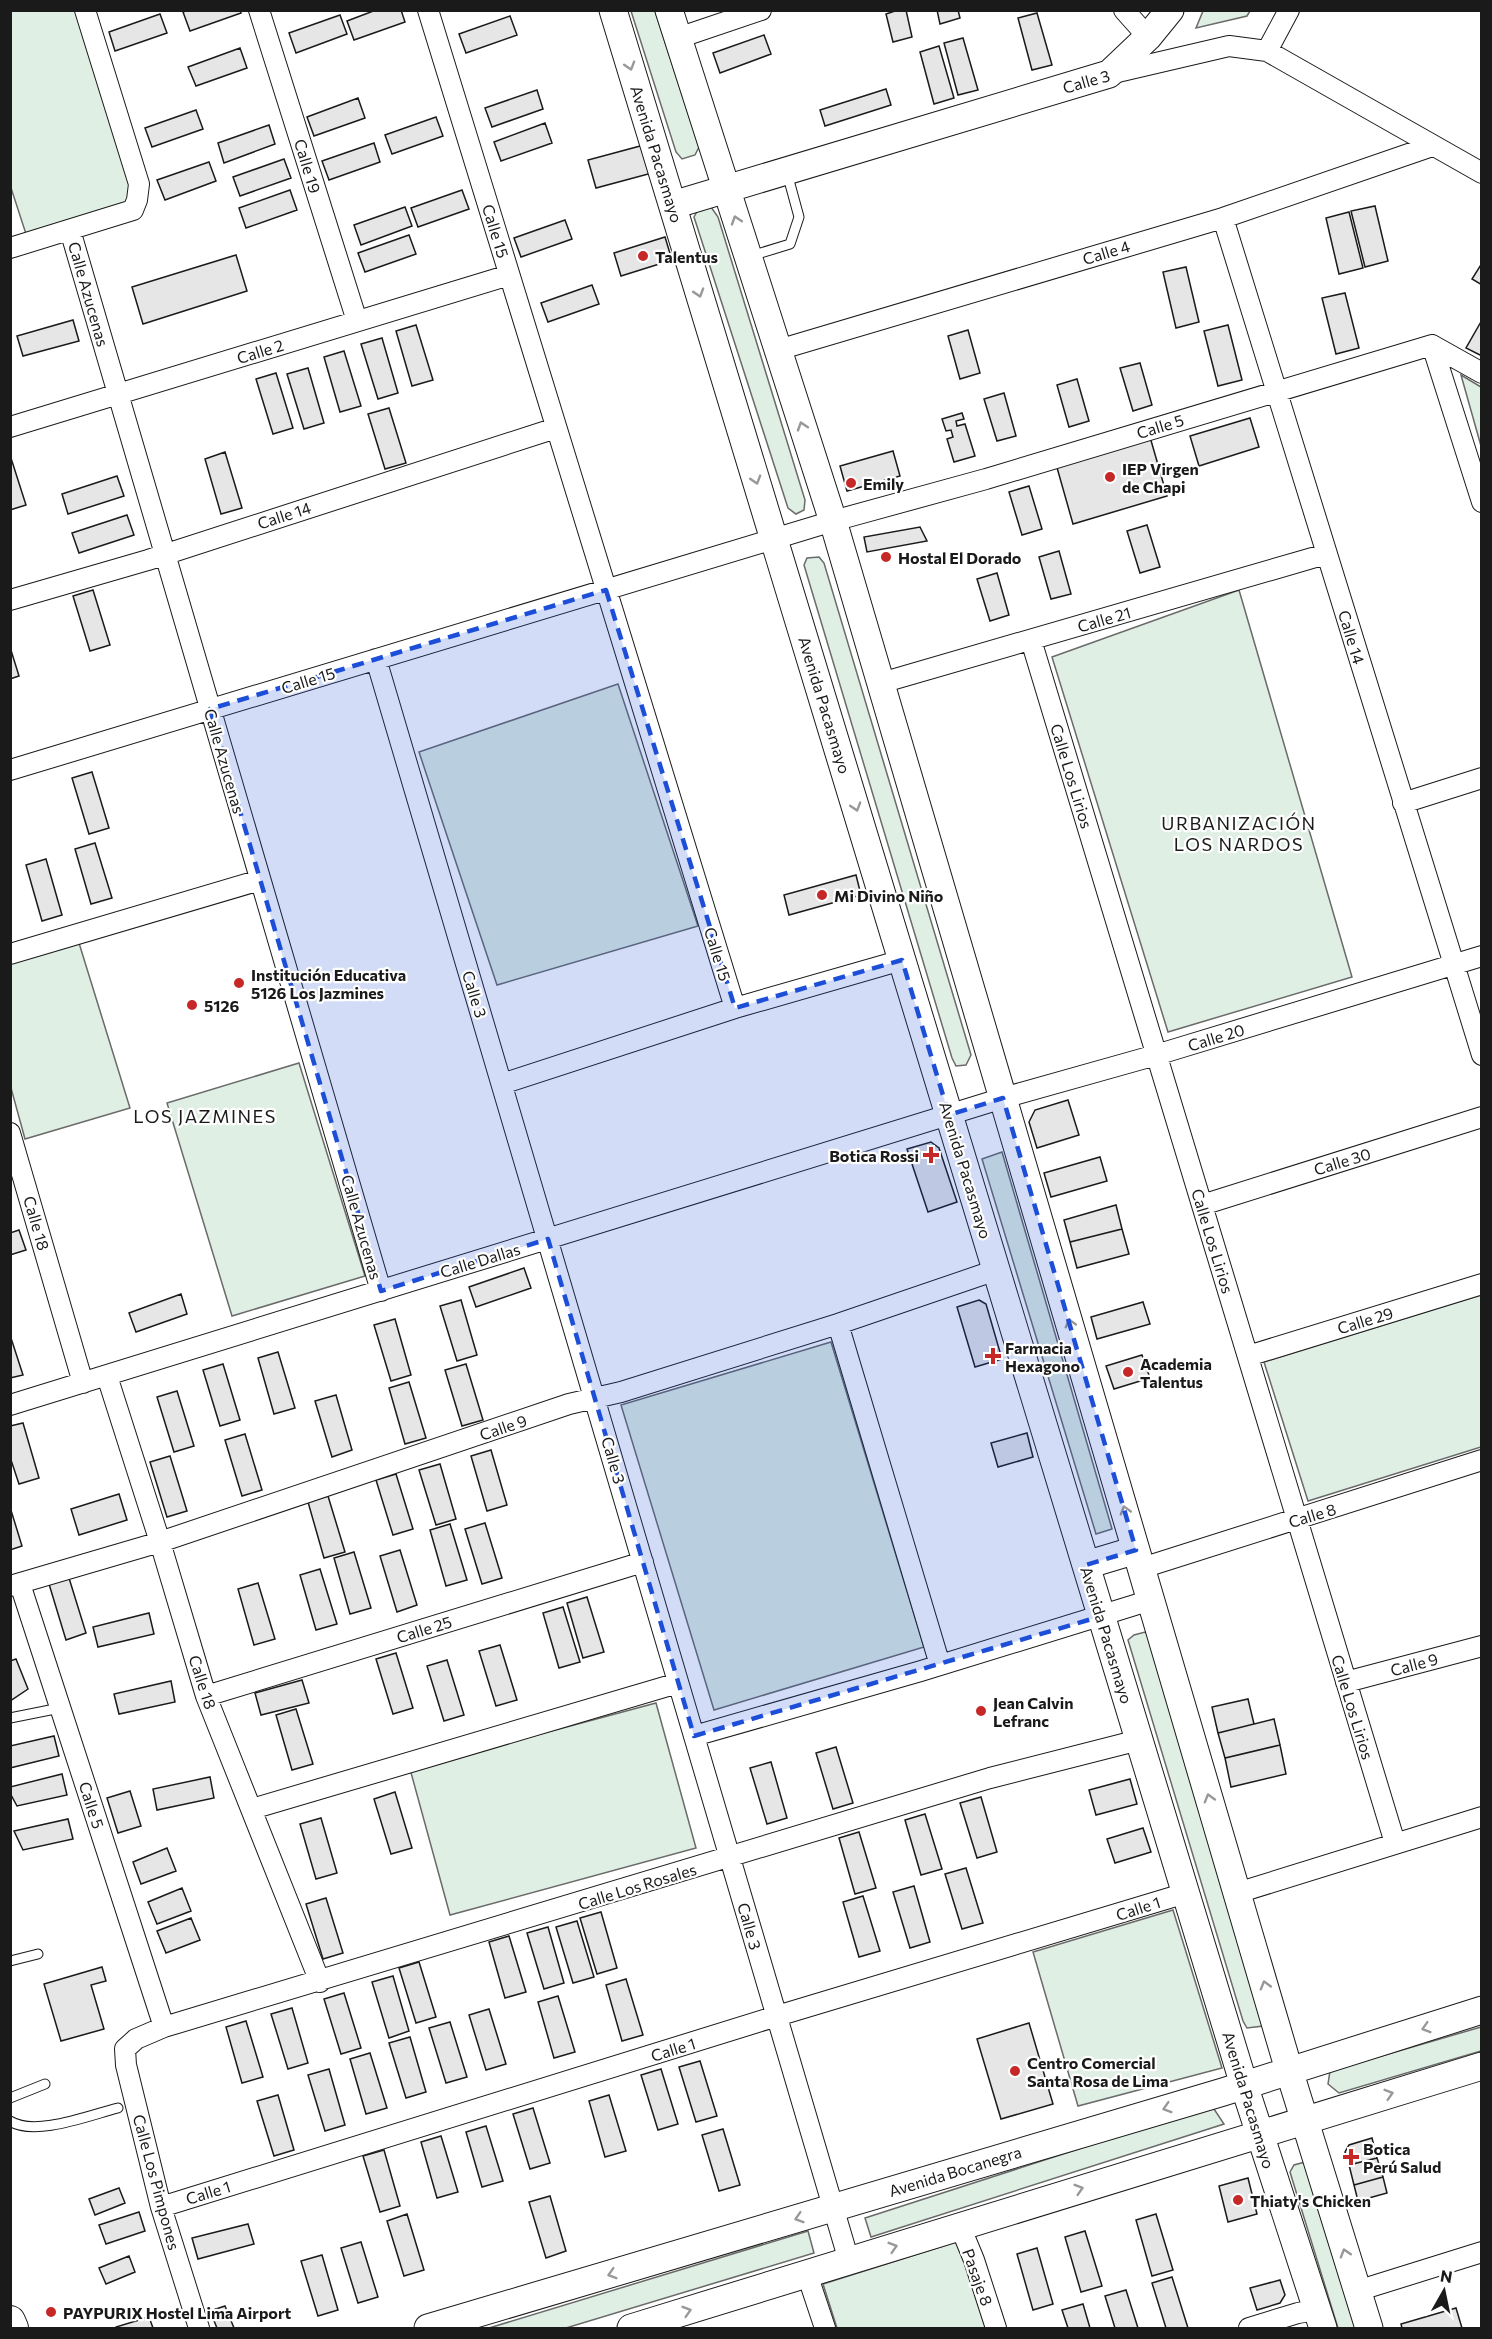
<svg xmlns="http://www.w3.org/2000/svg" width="1492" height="2339" font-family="Commissioner,sans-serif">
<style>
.green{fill:#e0efe3;stroke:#6a6a6a;stroke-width:1.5}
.building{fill:#e6e6e6;stroke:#1a1a1a;stroke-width:1.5}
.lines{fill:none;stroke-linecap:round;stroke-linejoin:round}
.lane-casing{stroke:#1a1a1a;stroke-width:11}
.street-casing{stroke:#1a1a1a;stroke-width:22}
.secondary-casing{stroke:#1a1a1a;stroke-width:29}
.primary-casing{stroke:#1a1a1a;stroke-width:32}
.lane{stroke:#fff;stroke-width:9}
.street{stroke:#fff;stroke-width:20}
.secondary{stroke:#fff;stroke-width:27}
.primary{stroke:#fff;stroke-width:30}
.oneway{stroke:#989898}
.marked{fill:#1d4ed8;fill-opacity:0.2;stroke:#1d4ed8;stroke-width:4.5;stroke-dasharray:12 8;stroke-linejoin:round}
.poi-dot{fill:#c62828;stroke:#fff;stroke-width:2}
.labels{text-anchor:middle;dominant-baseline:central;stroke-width:4.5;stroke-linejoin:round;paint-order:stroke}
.street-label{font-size:16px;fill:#1a1a1a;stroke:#fff}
.poi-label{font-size:16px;font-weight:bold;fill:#1a1a1a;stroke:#fff;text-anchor:start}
.neighbourhood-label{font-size:18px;letter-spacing:1.5px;fill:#1a1a1a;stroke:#fff}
</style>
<rect width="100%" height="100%" fill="#fff"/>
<path class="green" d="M10,11H77L132,184L126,206L28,240L11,188Z
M631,11H655L699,147L695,155L682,159L676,152Z
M1203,11V10L1250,11L1247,16L1196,28Z
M711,207L718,217L805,500L804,510L796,514L788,508L694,217L699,208Z
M1461,375L1481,387V446Z
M819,557L824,563L971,1055L966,1065L956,1066L952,1058L804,565L807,558Z
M1239,590L1352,977L1168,1032L1052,657Z
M618,684L698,926L497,985L419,752Z
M79,943L130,1108L25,1139L11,1088L10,963Z
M299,1063L365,1276L232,1316L167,1103Z
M1002,1152L1112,1529L1096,1534L982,1159Z
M1481,1295V1447L1308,1501L1264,1362Z
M831,1342L924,1647L714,1710L621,1405Z
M1145,1632L1153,1641L1263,2026L1247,2028L1243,2021L1128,1640L1134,1635Z
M656,1703L696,1848L450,1915L410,1769Z
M1173,1910L1222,2068L1078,2106L1033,1952Z
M1481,2027V2051L1339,2093L1328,2084L1330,2071Z
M1212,2106L1224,2124L871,2237L865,2218Z
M1305,2162L1362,2328H1338L1290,2172L1294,2165Z
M808,2231L814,2253L566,2328H489Z
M959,2241L986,2328H837L823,2284Z"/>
<path class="building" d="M188,10H240L241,13L190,31L183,12Z
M376,10H401L405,22L354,40L347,21Z
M898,10H906L912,37L893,42L886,14Z
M937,10H958L960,18L940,24Z
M1037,13L1052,65L1032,70L1018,18Z
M160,14L167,33L115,51L109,32Z
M340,15L347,34L296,53L289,33Z
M510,16L517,35L466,53L459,34Z
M764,35L771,54L720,73L713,53Z
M963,38L978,90L958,95L944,43Z
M939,46L954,98L934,104L920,52Z
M240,48L247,68L196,86L188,67Z
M886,89L891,105L825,126L820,110Z
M537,90L543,109L492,127L485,108Z
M358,98L365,118L314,136L307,117Z
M196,110L203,129L152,147L145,128Z
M436,117L443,136L392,154L385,135Z
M545,123L552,143L501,161L494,142Z
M269,125L275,144L224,163L218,143Z
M374,143L380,162L329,180L322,161Z
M644,145L652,173L596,188L588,160Z
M284,159L291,178L240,196L233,177Z
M209,162L216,181L165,200L157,180Z
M290,190L297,210L246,228L239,208Z
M462,190L469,209L418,227L411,208Z
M1375,206L1388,261L1365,267L1351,211Z
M405,207L412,226L361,245L354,225Z
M1349,212L1363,268L1339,274L1326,218Z
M565,220L572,239L521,257L514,238Z
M409,235L416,254L365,272L358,253Z
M665,237L672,260L621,276L614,253Z
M236,255L247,291L143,324L132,287Z
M1482,263V285L1472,279Z
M1186,267L1199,322L1176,328L1163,272Z
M592,285L599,304L548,322L541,303Z
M1345,293L1359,348L1336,354L1322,298Z
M73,320L79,341L23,356L17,336Z
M1482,320V356L1466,348Z
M416,325L433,380L412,386L396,331Z
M1228,325L1242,380L1218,386L1204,331Z
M968,330L980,373L960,379L948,336Z
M382,338L398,393L378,399L361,344Z
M344,351L361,406L340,412L324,357Z
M1140,363L1152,405L1133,411L1120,368Z
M308,368L324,423L304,429L287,374Z
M276,373L293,428L273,434L256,379Z
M1077,379L1089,421L1069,427L1057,385Z
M1004,393L1016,436L997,441L984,399Z
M389,408L406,463L385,469L368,414Z
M962,413L964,419L956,421L957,426L965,424L975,456L954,462L947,439L953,437L951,430L946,431L942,419Z
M1250,418L1259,447L1199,466L1190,436Z
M1148,430L1167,496L1073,524L1054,457Z
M893,451L900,476L847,491L840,466Z
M225,452L242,508L221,514L205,459Z
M10,455L26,505L10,510Z
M117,476L124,496L68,514L62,494Z
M1029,486L1042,529L1022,535L1009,492Z
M127,515L134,535L79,553L72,533Z
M1147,525L1160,567L1140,573L1127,531Z
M920,527L927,541L867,552L864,537Z
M1059,551L1071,594L1051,599L1039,557Z
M997,573L1009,615L990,621L977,579Z
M93,590L110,645L90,651L73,596Z
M10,647L19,676L10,679Z
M92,772L109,828L89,834L72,778Z
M95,843L112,898L91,904L75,849Z
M46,859L62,915L42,921L26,865Z
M856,875L861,895L789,915L784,895Z
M1068,1100L1079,1135L1037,1148L1029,1122L1035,1110Z
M931,1142L939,1148L957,1202L928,1212L907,1149Z
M1100,1157L1107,1181L1051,1197L1044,1173Z
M1116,1205L1122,1229L1070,1242L1064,1220Z
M1122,1229L1129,1254L1077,1268L1070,1242Z
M19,1230L26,1250L10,1255V1233Z
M524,1268L531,1288L476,1307L469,1287Z
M181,1294L187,1314L136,1332L129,1313Z
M461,1300L477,1355L457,1361L440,1306Z
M979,1300L986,1304L1002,1359L975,1367L957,1307Z
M1143,1302L1150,1324L1097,1339L1091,1317Z
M395,1319L411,1375L391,1381L374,1325Z
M10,1335L23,1375L10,1378Z
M278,1352L295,1408L274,1414L258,1358Z
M1142,1355L1150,1378L1114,1389L1106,1366Z
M223,1364L240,1420L220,1426L203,1370Z
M466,1364L483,1420L462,1426L445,1370Z
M409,1382L426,1438L405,1444L389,1388Z
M177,1391L194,1446L174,1452L157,1397Z
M336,1395L352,1450L332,1457L315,1401Z
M23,1423L39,1478L19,1484L10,1457V1426Z
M1027,1433L1033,1457L998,1467L991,1443Z
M245,1434L262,1490L242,1496L225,1440Z
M491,1450L507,1505L487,1511L471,1456Z
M170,1456L187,1511L167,1517L150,1462Z
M440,1464L456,1519L436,1525L419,1470Z
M396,1474L413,1529L393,1535L376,1480Z
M119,1494L127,1520L79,1535L71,1509Z
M328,1496L345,1552L324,1558L308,1502Z
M10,1507L22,1546L10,1550Z
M485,1523L502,1578L482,1584L465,1529Z
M450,1524L467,1580L446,1586L430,1530Z
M400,1550L417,1605L397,1612L380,1556Z
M354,1552L371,1608L350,1614L334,1558Z
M320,1569L337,1624L316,1630L300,1575Z
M69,1578L86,1633L66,1640L49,1584Z
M258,1583L275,1639L254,1645L238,1589Z
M587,1597L604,1652L583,1658L567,1603Z
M563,1607L580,1662L559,1668L543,1613Z
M149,1613L154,1634L98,1647L93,1627Z
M500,1645L517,1700L496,1706L479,1651Z
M396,1653L413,1708L393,1714L376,1659Z
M16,1659L28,1689L10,1701V1661Z
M447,1660L464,1715L444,1721L427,1666Z
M302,1680L309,1703L261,1715L255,1693Z
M171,1681L175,1702L119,1714L114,1694Z
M1248,1699L1254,1724L1218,1733L1212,1707Z
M296,1709L313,1764L292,1770L276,1715Z
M1274,1719L1280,1745L1225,1758L1218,1733Z
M54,1736L59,1756L10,1768V1746Z
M1280,1745L1286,1774L1231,1787L1225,1758Z
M836,1747L853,1803L833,1809L816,1753Z
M771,1762L787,1818L767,1824L750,1768Z
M62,1774L67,1795L17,1806L10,1793V1787Z
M210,1777L214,1798L157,1810L153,1789Z
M1130,1779L1137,1804L1096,1815L1089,1790Z
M130,1791L141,1826L118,1833L107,1798Z
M395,1792L412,1848L391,1854L374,1799Z
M981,1797L997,1852L977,1858L960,1803Z
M925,1814L942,1869L921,1875L905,1820Z
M321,1818L337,1873L316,1879L300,1824Z
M68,1819L73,1839L23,1850L14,1831Z
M1143,1828L1151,1852L1115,1863L1107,1839Z
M859,1832L876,1888L855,1894L839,1838Z
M167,1848L176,1871L141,1884L133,1862Z
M966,1868L983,1923L962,1929L945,1874Z
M914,1886L930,1942L910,1948L893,1892Z
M182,1888L191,1911L157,1924L148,1902Z
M863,1896L880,1951L859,1957L843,1902Z
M326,1898L343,1953L323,1959L306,1904Z
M601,1912L617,1968L597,1974L580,1918Z
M191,1918L200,1940L166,1953L157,1931Z
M577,1921L594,1977L573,1983L556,1927Z
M548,1927L564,1983L544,1989L527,1933Z
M509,1936L526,1992L505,1998L489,1942Z
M419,1962L436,2017L416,2023L399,1968Z
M102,1967L106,1981L91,1985L104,2029L61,2041L44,1984Z
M393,1976L409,2031L389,2038L372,1982Z
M626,1979L643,2035L622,2041L606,1985Z
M344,1993L361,2048L341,2054L324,1999Z
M558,1996L575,2052L554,2058L538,2002Z
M292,2008L308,2063L288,2069L271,2014Z
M489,2009L506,2064L486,2070L469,2015Z
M246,2021L263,2077L242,2083L226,2027Z
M450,2022L467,2077L446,2083L429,2028Z
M1029,2023L1053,2104L1001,2119L977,2039Z
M410,2037L426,2092L406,2098L389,2043Z
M370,2053L387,2108L366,2114L350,2059Z
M700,2061L717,2116L696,2122L679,2067Z
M329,2069L345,2125L325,2131L308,2075Z
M661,2069L678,2124L658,2130L641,2075Z
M278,2095L294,2150L274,2156L257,2101Z
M609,2095L626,2151L605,2157L589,2101Z
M533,2108L550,2163L530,2169L513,2114Z
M486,2126L503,2181L482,2187L466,2132Z
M723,2129L740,2185L719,2191L702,2135Z
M441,2136L458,2192L437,2198L421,2142Z
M1372,2138L1377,2158L1349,2165L1345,2152L1349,2145Z
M384,2150L400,2206L380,2212L363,2156Z
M1377,2158L1383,2177L1354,2185L1349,2165Z
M1383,2177L1387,2193L1358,2201L1354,2185Z
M1248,2178L1257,2214L1228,2222L1219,2186Z
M119,2188L125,2203L95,2215L89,2199Z
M550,2196L566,2251L546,2258L529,2202Z
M139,2212L145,2231L106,2244L99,2225Z
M407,2214L424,2270L404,2276L387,2221Z
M1156,2214L1173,2270L1152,2276L1136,2220Z
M248,2224L254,2244L198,2259L192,2238Z
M1085,2231L1102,2286L1081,2292L1065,2237Z
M361,2242L378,2297L358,2303L341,2248Z
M1037,2248L1053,2304L1033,2310L1017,2254Z
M322,2255L338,2310L318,2316L301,2261Z
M129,2256L135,2272L106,2284L99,2268Z
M1172,2277L1188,2328H1166L1152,2283Z
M1280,2280L1285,2295L1280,2303L1257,2310L1250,2288Z
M1126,2290L1138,2328H1115L1105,2296Z
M1083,2304L1090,2328H1068L1062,2310Z
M225,2306L234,2328H217L210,2311Z
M1456,2308L1462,2328H1402L1401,2324Z
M149,2317L153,2328H116V2327Z"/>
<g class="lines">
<defs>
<path id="lane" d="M751,256L790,244L799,217L787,173
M10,1718L60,1708
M10,1961L38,1954
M10,2098L45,2084
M10,2121C35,2137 90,2115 118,2108"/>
<path id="street" d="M259,10L357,321
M428,10L735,1008
M1124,10L1148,37
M678,38L761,10
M1267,51L1289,10
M1109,74L1229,46L1267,51L1482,173
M1223,218L1482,1055
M70,230L381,1291
M10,248L133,210L137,200L139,184L85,10
M1432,345L1482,502
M778,350L1223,218L1432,146
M10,427L509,275
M10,600L148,560L556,428
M1031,640L1395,1843
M376,659C533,1193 694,1726 849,2261
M881,683L1326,554
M10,770L833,521L986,479L1432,345L1482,373
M1403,803L1482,778
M10,954L260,880
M502,1084L735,1008L902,960
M10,1133L83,1383
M1202,1205L1482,1117
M838,1324L940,1665
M1248,1356L1482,1284
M107,1376L160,1542L206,1696L320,1982
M10,1405L1003,1098L1156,1055L1482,956
M1142,1568L1482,1460
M20,1584L164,2027
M10,1586L160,1542L569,1404L621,1392L838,1324L996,1270
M1346,1682L1482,1646
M206,1696L643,1562
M694,1736L921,1671L1151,1600
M252,1809L678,1683
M1237,1893L1482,1817
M161,2207L777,2016L1186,1893
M960,2226L974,2260L996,2328
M807,2274L825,2328
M1357,2291L1482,2252
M199,2328L161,2207L126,2065L125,2049L136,2039L164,2027L990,1778L1139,1740
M1249,2328L1298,2313L1317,2310"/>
<path id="secondary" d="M613,10L1244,2085L1323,2328
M669,10L833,521L1289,2070L1369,2328
M673,205L1109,74L1148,37L1170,10
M1086,1565L1136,1550
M428,2328L1223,2092L1482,2010
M631,2328L1482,2066"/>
<path id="primary" d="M10,2321L13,2328"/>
</defs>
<use href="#lane" class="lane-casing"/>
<use href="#street" class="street-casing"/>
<use href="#secondary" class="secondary-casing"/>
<use href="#primary" class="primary-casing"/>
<use href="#lane" class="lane"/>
<use href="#street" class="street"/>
<use href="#secondary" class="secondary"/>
<use href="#primary" class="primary"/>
</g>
<defs><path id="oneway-chevron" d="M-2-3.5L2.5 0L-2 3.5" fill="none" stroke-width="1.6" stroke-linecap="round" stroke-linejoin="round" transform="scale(1.5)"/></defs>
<g class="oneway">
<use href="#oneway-chevron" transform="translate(630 66) rotate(73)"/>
<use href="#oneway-chevron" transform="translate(736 220) rotate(-108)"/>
<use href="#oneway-chevron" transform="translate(699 293) rotate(73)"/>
<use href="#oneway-chevron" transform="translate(802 426) rotate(-108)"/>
<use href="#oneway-chevron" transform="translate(756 480) rotate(73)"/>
<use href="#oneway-chevron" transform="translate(856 807) rotate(73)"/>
<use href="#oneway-chevron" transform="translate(1070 1323) rotate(-106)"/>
<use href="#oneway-chevron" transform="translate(1125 1510) rotate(-106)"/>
<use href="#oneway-chevron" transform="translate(1209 1798) rotate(-106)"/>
<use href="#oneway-chevron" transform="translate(1265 1985) rotate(-106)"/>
<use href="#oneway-chevron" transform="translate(1426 2028) rotate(163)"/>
<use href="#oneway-chevron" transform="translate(1389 2094) rotate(-17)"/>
<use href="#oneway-chevron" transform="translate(1167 2108) rotate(163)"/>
<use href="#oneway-chevron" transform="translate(1079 2189) rotate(-17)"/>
<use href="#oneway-chevron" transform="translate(799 2218) rotate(163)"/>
<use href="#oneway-chevron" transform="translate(893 2247) rotate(-17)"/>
<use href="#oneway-chevron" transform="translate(1345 2253) rotate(-107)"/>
<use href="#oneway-chevron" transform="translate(612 2274) rotate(163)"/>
<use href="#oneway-chevron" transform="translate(687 2311) rotate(-17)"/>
</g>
<path class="marked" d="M606,590L735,1008L902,960L949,1115L1003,1098L1136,1550L1086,1565L1102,1616L694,1736L548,1239L381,1291L210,709Z"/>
<g class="poi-dot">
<circle cx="643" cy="256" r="6"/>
<circle cx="1110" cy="477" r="6"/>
<circle cx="851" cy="483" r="6"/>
<circle cx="886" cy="557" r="6"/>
<circle cx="822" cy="895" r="6"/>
<circle cx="239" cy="983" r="6"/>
<circle cx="192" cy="1005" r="6"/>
<path d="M928 1146h6v6h6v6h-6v6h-6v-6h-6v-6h6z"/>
<path d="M990 1347h6v6h6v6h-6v6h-6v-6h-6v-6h6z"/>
<circle cx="1128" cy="1372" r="6"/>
<circle cx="981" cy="1711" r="6"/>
<circle cx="1015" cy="2071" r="6"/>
<path d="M1348 2148h6v6h6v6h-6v6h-6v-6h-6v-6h6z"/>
<circle cx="1238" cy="2200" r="6"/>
<circle cx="51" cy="2312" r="6"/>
</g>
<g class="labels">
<g class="street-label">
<text transform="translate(1086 81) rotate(-16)">Calle 3</text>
<text transform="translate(657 154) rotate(73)">Avenida Pacasmayo</text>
<text transform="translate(308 166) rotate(73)">Calle 19</text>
<text transform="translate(496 231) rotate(73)">Calle 15</text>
<text transform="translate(1106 252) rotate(-17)">Calle 4</text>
<text transform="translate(89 294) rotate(74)">Calle Azucenas</text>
<text transform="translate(260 351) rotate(-17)">Calle 2</text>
<text transform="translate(1160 426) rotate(-17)">Calle 5</text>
<text transform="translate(284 515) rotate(-18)">Calle 14</text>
<text transform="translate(1104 619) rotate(-16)">Calle 21</text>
<text transform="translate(1352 637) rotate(73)">Calle 14</text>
<text transform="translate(308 680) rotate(-17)">Calle 15</text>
<text transform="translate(825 705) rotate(73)">Avenida Pacasmayo</text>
<text transform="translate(225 761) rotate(74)">Calle Azucenas</text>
<text transform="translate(1072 776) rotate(73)">Calle Los Lirios</text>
<text transform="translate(718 954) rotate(73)">Calle 15</text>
<text transform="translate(475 994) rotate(73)">Calle 3</text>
<text transform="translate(1216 1037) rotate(-17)">Calle 20</text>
<text transform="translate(1342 1161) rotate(-17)">Calle 30</text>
<text transform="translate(966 1170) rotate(73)">Avenida Pacasmayo</text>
<text transform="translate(37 1223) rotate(74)">Calle 18</text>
<text transform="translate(362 1227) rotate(74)">Calle Azucenas</text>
<text transform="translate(1213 1241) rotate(73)">Calle Los Lirios</text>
<text transform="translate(480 1260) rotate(-17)">Calle Dallas</text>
<text transform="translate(1365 1320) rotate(-17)">Calle 29</text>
<text transform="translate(503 1427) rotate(-19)">Calle 9</text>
<text transform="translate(614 1460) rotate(74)">Calle 3</text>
<text transform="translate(1312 1515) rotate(-17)">Calle 8</text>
<text transform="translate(424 1629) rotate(-17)">Calle 25</text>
<text transform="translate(1107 1635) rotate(73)">Avenida Pacasmayo</text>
<text transform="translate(1414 1664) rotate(-15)">Calle 9</text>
<text transform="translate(203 1682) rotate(72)">Calle 18</text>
<text transform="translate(1353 1707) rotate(73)">Calle Los Lirios</text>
<text transform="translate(92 1805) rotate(72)">Calle 5</text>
<text transform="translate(637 1886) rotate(-17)">Calle Los Rosales</text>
<text transform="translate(1138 1908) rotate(-18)">Calle 1</text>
<text transform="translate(750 1926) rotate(74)">Calle 3</text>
<text transform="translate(673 2049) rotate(-17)">Calle 1</text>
<text transform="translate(1249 2100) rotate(73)">Avenida Pacasmayo</text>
<text transform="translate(955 2171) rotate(-17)">Avenida Bocanegra</text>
<text transform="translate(157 2182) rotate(75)">Calle Los Pimpones</text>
<text transform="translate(208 2192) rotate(-17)">Calle 1</text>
<text transform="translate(978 2277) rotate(70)">Pasaje 8</text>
</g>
<g class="poi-label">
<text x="655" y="256">Talentus</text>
<text x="1122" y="468">IEP Virgen<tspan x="1122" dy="18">de Chapi</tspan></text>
<text x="863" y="483">Emily</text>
<text x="898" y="557">Hostal El Dorado</text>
<text x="834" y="895">Mi Divino Niño</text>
<text x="251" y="974">Institución Educativa<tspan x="251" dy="18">5126 Los Jazmines</tspan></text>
<text x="204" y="1005">5126</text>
<text x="919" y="1155" text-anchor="end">Botica Rossi</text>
<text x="1005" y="1347">Farmacia<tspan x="1005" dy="18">Hexagono</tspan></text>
<text x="1140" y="1363">Academia<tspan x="1140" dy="18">Talentus</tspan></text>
<text x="993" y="1702">Jean Calvin<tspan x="993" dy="18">Lefranc</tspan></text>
<text x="1027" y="2062">Centro Comercial<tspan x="1027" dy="18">Santa Rosa de Lima</tspan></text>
<text x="1363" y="2148">Botica<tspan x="1363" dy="18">Perú Salud</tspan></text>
<text x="1250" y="2200">Thiaty's Chicken</text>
<text x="63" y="2312">PAYPURIX Hostel Lima Airport</text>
</g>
<g class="neighbourhood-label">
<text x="1239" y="823">URBANIZACIÓN<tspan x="1239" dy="21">LOS NARDOS</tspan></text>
<text x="205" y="1116">LOS JAZMINES</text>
</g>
</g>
<rect width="1492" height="2339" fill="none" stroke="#1a1a1a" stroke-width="24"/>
<g transform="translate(1444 2291) rotate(9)" stroke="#ffffff" stroke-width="4.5" paint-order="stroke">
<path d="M0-4.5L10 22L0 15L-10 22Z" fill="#1a1a1a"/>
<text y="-9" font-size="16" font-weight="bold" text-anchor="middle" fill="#1a1a1a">N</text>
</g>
</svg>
